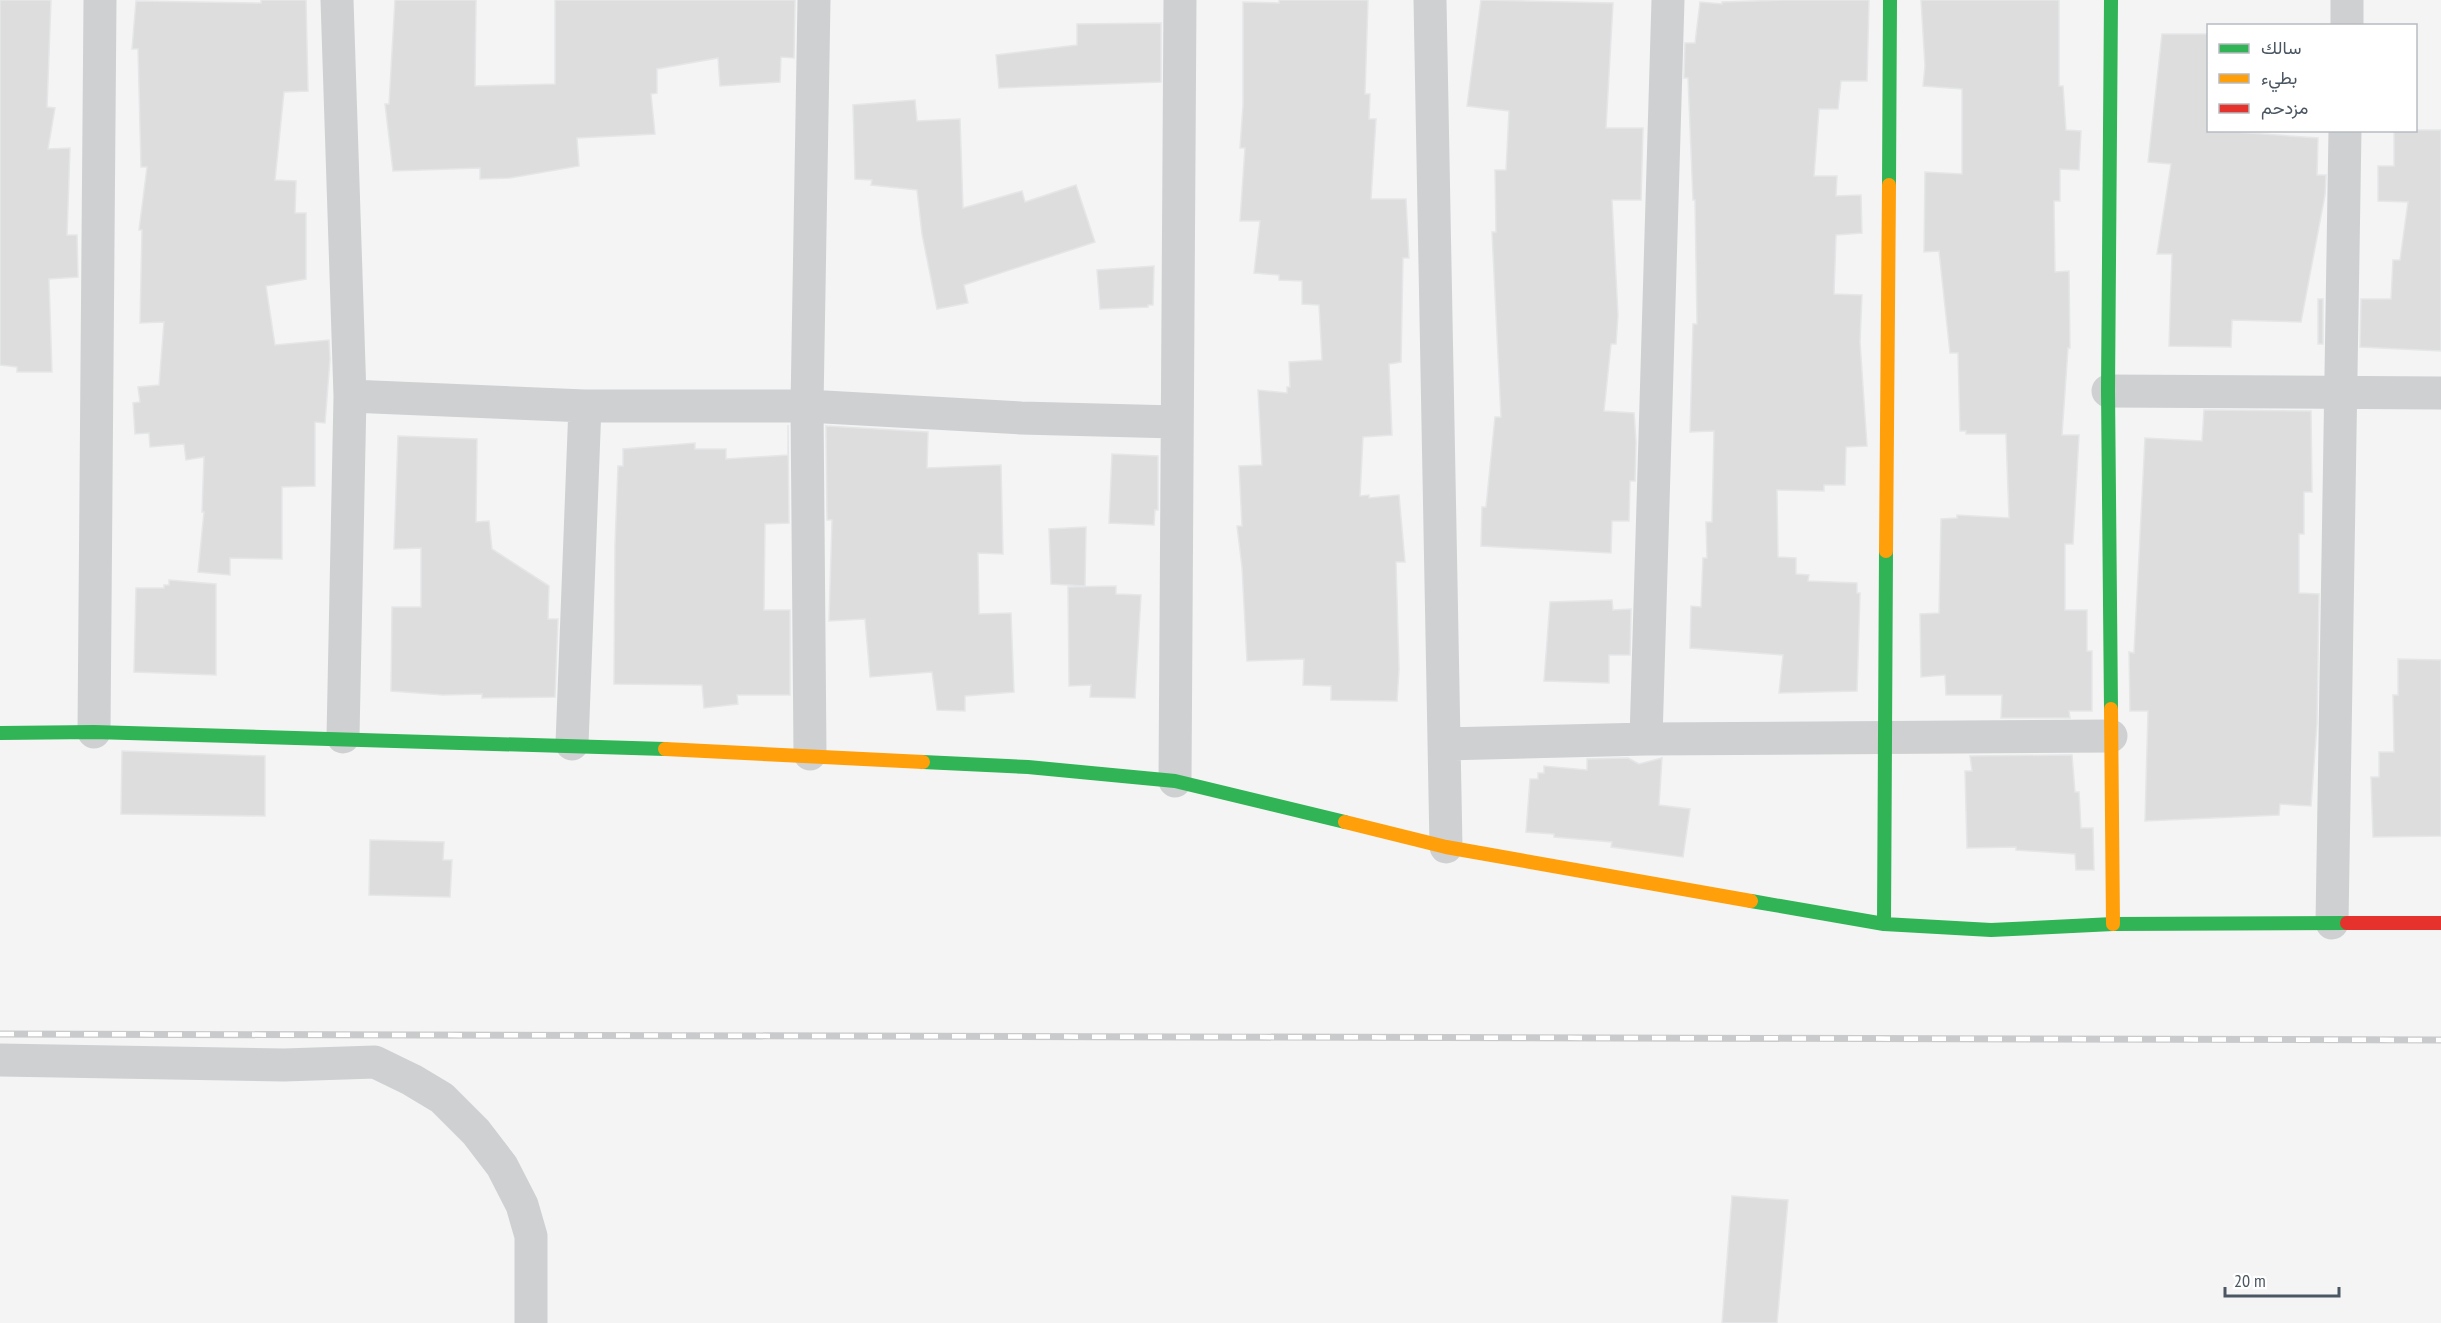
<svg xmlns="http://www.w3.org/2000/svg" width="2441" height="1323" font-family="'PT Sans Narrow',Vazirmatn,sans-serif">
<style>
.building{fill:#ddddde;stroke:#e5e6e7;stroke-width:1.5}
.lines{fill:none;stroke-linecap:round;stroke-linejoin:round}
.street{stroke:#ced0d2;stroke-width:33}
.fast{stroke:#30b455;stroke-width:14}
.slow{stroke:#ff9f0a;stroke-width:14}
.jam{stroke:#e5322d;stroke-width:14}
.rail-casing{stroke:#c9cacc;stroke-width:7}
.rail{stroke:#fff;stroke-width:4.5;stroke-dasharray:14;stroke-linecap:butt}
</style>
<rect width="100%" height="100%" fill="#f4f4f4"/>
<path class="building" d="M0,0H51L47,107L55,108L48,149L70,148L67,235H77L78,277L49,279L52,372H17V367L0,365Z
M261,0H306L308,91L284,92L275,180L296,181L295,213H306V279L266,286L275,345L329,340L330,359L325,423L315,422V486L282,487V559L230,558V575L198,572L204,512H202L204,457L186,460L184,444L150,447L149,433L135,434L133,403L140,402L138,387L159,385L164,322L140,323L142,230H139L147,167H141L138,49H132L136,1L261,3Z
M395,0H476L475,86L555,84V0H795L794,58L781,57L780,82L720,86L718,58L657,69V93L651,94L655,134L577,138L579,166L510,178L480,179V168L393,171L385,104H389Z
M1279,0H1368L1365,94H1370L1369,119H1376L1371,199H1406L1409,258H1403L1401,362L1389,364L1392,435L1363,437L1360,496L1369,495V498L1399,495L1405,562H1396L1399,669L1397,701L1331,700V686L1303,685L1304,659L1247,661L1242,567L1237,526H1242L1239,466L1262,465L1258,390L1287,393V387H1290L1289,362L1322,360L1319,305L1302,304V281L1279,280V275L1254,273L1260,221H1240L1245,148H1240L1243,106V2L1279,3Z
M1481,0L1613,3L1606,128H1643L1641,200H1612L1618,315L1616,344H1611L1604,411L1634,413L1636,442L1635,481H1630L1629,521H1612L1611,553L1481,546L1482,507H1486L1495,417H1501L1492,232H1496L1495,170H1506L1509,111L1467,106Z
M1784,0H1869L1867,81H1841L1838,109H1819L1814,176H1837L1836,196L1861,195L1862,233L1836,235L1834,294L1862,295L1860,342L1867,446L1846,447L1845,485H1824V491L1777,490L1778,557L1796,558V574L1809,575L1808,581L1857,583V593H1860L1857,691L1779,693L1783,655L1690,648L1691,606L1701,607L1703,558H1707L1706,522H1712L1714,431L1690,432L1693,324H1697L1695,200H1693L1688,78H1684L1685,43H1695L1700,2L1722,4V2Z
M1921,0H2059V86H2063L2066,130L2081,131L2079,170L2060,169V201H2054L2055,272L2069,271L2070,348H2068L2062,435H2079L2073,544H2065V610H2087V651H2092V711H2069L2070,718H2001L2002,695H1946L1945,675L1921,677L1920,614L1939,613L1941,519L1957,518V515L2009,518L2006,434H1966V431H1960L1958,353H1950L1939,251L1924,252L1925,172L1962,174V89L1923,86L1925,66Z
M1161,23V82L999,88L996,55L1077,45V24Z
M2162,34H2208V130L2318,138L2317,175H2326L2325,195L2301,322L2232,320L2231,347L2169,346L2172,254H2157L2171,164L2148,162Z
M915,100L917,121L960,119L963,208L1022,191L1025,202L1076,185L1095,242L964,285L968,303L937,309L922,234L917,190L871,185L872,180L855,179L853,105Z
M2394,130H2441V351L2360,347L2361,299H2391L2393,260H2400L2408,202L2378,201V166H2394Z
M1154,266L1153,305H1148V307L1100,309L1097,270Z
M2318,299H2323V344H2318Z
M2204,410L2311,411L2312,492H2304V534H2299V593L2319,594L2317,723L2311,806L2280,804L2279,815L2145,821L2148,711H2130L2129,652L2134,653L2145,438L2202,441Z
M788,425L789,523L765,524L764,610H790V695H737L738,704L704,708L702,685L614,684L615,545L618,466H623V449L695,443V449H726V459L788,455Z
M826,426L928,432L927,468L1001,465L1003,554L978,553L979,614L1011,613L1014,692L965,696V711L937,710L932,672L870,677L865,619L829,621L832,520H827Z
M398,436L477,439L476,522L489,521L492,549L549,586L548,619H558L555,697L482,698V694L443,695L391,691L392,607H421V548L394,549Z
M1112,454L1158,456V510H1155L1154,525L1109,523Z
M1086,527L1085,586L1051,584L1049,529Z
M169,580L216,584V675L134,672L136,588H164V585H169Z
M1116,586V594L1141,595L1135,698L1090,697L1091,685L1069,686L1068,587Z
M1612,600L1613,610L1631,609L1630,655H1609V683L1544,681L1550,602Z
M2398,659L2441,660V836L2373,837L2371,777H2379V752H2394L2393,695H2398Z
M122,751L265,756V816L121,814Z
M2072,755L2075,792H2079L2081,828H2093L2094,870H2076L2075,854L2016,850V847L1967,848L1965,771H1972L1970,756Z
M1628,758L1639,764L1662,758L1659,805L1690,809L1683,857L1611,847L1612,842L1554,837V834L1526,832L1530,779H1538V773H1544V766L1587,770V759Z
M370,840L444,842L443,860H452L450,897L369,895Z
M1732,1196L1788,1200L1777,1323H1722Z"/>
<g class="lines">
<path class="street" d="M337,0L350,396L343,737
M1430,0L1446,847
M2347,26V0
M2108,391L2441,393
M350,396L585,406H807L1021,418L1176,422
M94,732L100,0
M1646,739L1668,0
M572,744L585,406
M1444,744L1646,739L2111,736
M810,754L807,406L814,0
M1175,781L1180,0
M2332,923L2345,130
M0,1060L284,1065L375,1062L412,1080L442,1098L476,1132L502,1166L522,1205L531,1236V1323"/>
<path class="fast" d="M1889,185L1890,0
M2111,709L2108,391L2111,0
M0,733L94,732L665,749
M923,762L1028,767L1175,781L1345,822
M1751,901L1884,924L1991,930L2113,924L2347,923
M1884,924L1886,551"/>
<path class="slow" d="M1886,551L1889,185
M2111,709L2113,924
M665,749L923,762
M1345,822L1446,847L1751,901"/>
<path class="jam" d="M2347,923H2441"/>
<defs>
<path id="rail" d="M0,1034L2441,1040"/>
</defs>
<use href="#rail" class="rail-casing"/>
<use href="#rail" class="rail"/>
</g>
<rect x="2207" y="24" width="210" height="108" fill="#ffffff" stroke="#b7bbc0" stroke-width="1.5"/>
<rect x="2219" y="44" width="30" height="9" fill="#30b455" stroke="#b7bbc0" stroke-width="1.5"/>
<text x="2261" y="54" font-size="18" fill="#4a5661">سالك</text>
<rect x="2219" y="74" width="30" height="9" fill="#ff9f0a" stroke="#b7bbc0" stroke-width="1.5"/>
<text x="2261" y="84" font-size="18" fill="#4a5661">بطيء</text>
<rect x="2219" y="104" width="30" height="9" fill="#e5322d" stroke="#b7bbc0" stroke-width="1.5"/>
<text x="2261" y="114" font-size="18" fill="#4a5661">مزدحم</text>
<path d="M2225 1287v9h114v-9" fill="none" stroke="#4a5661" stroke-width="3"/>
<text x="2234" y="1287" font-size="18" fill="#4a5661" stroke="#ffffff" stroke-width="4.5" paint-order="stroke">20 m</text>
</svg>
